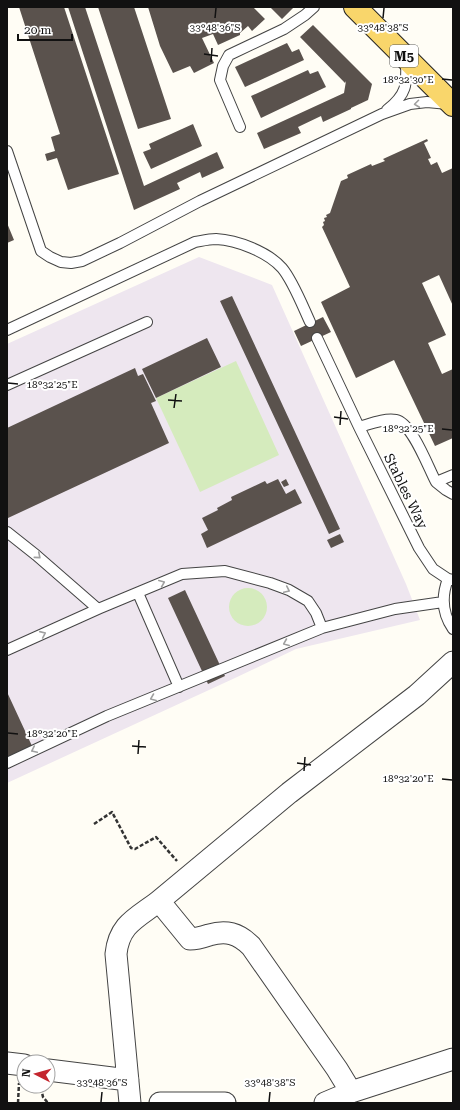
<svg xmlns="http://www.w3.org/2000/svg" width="460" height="1110" font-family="'Roboto Serif',serif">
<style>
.industrial{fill:#eee6ef}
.green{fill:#d5ebbd}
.building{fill:#5a524d}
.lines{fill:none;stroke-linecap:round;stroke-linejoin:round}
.lane-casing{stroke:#444;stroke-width:12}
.street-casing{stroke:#444;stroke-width:23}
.primary-casing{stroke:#222;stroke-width:24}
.path{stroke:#333;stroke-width:2.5;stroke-dasharray:4 2;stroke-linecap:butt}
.lane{stroke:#fff;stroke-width:10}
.street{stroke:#fff;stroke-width:21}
.primary{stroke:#f9d66b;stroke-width:22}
.oneway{stroke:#a0a0a0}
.ticks{fill:none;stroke:#111;stroke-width:1.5}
.labels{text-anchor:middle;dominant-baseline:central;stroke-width:4;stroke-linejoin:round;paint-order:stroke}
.shield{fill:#fff;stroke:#585858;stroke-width:1}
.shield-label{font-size:13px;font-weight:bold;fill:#111}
.street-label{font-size:14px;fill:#111;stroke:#fff}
.ticks-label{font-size:10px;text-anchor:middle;fill:#111;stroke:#fff;stroke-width:4;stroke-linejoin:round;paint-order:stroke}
</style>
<rect width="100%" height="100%" fill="#fffdf5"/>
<path class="industrial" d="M199,257L272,285L406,584L420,620L296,649L235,678L7,783V344Z"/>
<path class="green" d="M236,361L279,455L200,492L156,398Z
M229 607a19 19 0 1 1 38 0a19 19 0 1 1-38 0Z"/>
<path class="building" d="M19,7H64L119,174L68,190L57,158L47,161L45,154L55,151L51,137L60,134Z
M68,7H85L144,186L217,152L224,168L202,178L200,172L177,183L180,189L134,210Z
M98,7H134L171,119L138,129Z
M148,7H253L265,19L252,31L248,26L240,33V35L218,45L213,34L202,38L214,63L194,73L190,66L173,73L160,46Z
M270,7H294L282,19Z
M313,25L372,84L368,100L351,108V109L323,122L321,116L298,127L301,133L264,149L257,133L344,93L346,81L345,83L300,37Z
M287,43L292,52L299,49L304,60L245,87L235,67Z
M308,70L310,74L318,71L326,87L261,118L251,96Z
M193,124L202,146L151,169L143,152L151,149L149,144Z
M427,139L428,141L424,143L431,158L428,159L431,165L437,162L442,173L453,168V306L439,275L422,283L446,335L428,343L442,374L453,369V438L435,446L394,360L356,378L321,302L350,287L322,227L324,225L323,222L325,221L324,218L327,217L326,215L330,213L341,181L348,178L347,175L371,164L372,166L385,161L383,159Z
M7,223L14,240L7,243Z
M232,296L340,529L329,534L220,301Z
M323,317L331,332L301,346L294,331Z
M207,338L221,367L156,398L142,369Z
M135,368L138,376L143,374L156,401L151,403L169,443L8,518L7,515V428Z
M278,479L286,494L295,489L302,503L207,548L201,534L208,530L202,518L218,510L217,508L232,500L231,497L265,481L267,484Z
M286,479L289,485L284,487L281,482Z
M340,534L344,542L331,548L327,540Z
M185,590L225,676L208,684L168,598Z
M7,692L32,746L7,758Z"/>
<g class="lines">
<defs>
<path id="lane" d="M387,110C407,94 407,85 406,61
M240,127L220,80L223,66L229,55L284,29L305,15L314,7
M7,151L41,251L50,257L61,262L71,263L82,261L120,243L200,201L382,114L410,104L427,102L448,104
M7,330L195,242C201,241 209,239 216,239C237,240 268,252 282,268C293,281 303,307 310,322
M317,338L359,427L419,548L433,569L448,579L453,580
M7,385L147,322
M359,427C370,424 384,418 396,420C412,423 428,467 436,482L453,475
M436,482L446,490L453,494
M7,532L36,555L98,609
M448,579C441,597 442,613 453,629
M138,593L179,687
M7,650L98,609L182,574L225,571L270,583L289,590L308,601L316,613L322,628
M7,763L107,716L322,628L395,609L443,602"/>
<path id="street" d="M159,901L289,793L417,695L453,662
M7,1063L24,1065
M48,1070L128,1080
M130,1103L116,954C119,924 137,918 159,901L190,939C197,939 203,937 209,935C226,930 238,933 251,946L337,1069L351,1092
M160,1103H225
M325,1103L351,1092L453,1059"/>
<path id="primary" d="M355,7L453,105"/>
</defs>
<use href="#lane" class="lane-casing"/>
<use href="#street" class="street-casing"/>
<use href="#primary" class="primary-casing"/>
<path class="path" d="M94,824L112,812L131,848L135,849L156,837L177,861
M41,1088L43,1097L48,1103
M18,1103L19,1083"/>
<use href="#lane" class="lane"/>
<use href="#street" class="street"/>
<use href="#primary" class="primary"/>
</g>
<defs><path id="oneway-chevron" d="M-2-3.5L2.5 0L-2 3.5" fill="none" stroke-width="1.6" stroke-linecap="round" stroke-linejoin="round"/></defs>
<g class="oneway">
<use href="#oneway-chevron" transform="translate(417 104) rotate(173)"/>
<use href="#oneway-chevron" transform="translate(38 556) rotate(40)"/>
<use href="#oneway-chevron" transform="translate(162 583) rotate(-23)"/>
<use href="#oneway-chevron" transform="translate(287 590) rotate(25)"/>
<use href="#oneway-chevron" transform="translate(43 634) rotate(-24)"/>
<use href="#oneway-chevron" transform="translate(286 643) rotate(157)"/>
<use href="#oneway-chevron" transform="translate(153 698) rotate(158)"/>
<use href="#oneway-chevron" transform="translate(34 750) rotate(155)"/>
</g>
<path class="ticks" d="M215,18L216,8M383,18L384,8M204,54L218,56M211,62L212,48M442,79L452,80M8,383L18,384M168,400L182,401M174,408L176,394M334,417L348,419M340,425L341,411M442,429L452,430M8,733L18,734M132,746L146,747M138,754L139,740M297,763L311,765M304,771L305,757M442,779L452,780M101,1102L102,1092M269,1102L270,1092"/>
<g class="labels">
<rect class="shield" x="390" y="45" width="28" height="22" rx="3"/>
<g class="shield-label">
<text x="404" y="56">M5</text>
</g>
<g class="street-label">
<text transform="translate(406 491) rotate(64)">Stables Way</text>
</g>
</g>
<g class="ticks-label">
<text x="215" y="31">33°48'36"S</text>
<text x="383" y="31">33°48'38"S</text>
<text x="408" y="83">18°32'30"E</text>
<text x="52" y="388">18°32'25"E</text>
<text x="408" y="432">18°32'25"E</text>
<text x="52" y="737">18°32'20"E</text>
<text x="408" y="782">18°32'20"E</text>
<text x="102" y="1086">33°48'36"S</text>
<text x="270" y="1086">33°48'38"S</text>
</g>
<rect width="460" height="1110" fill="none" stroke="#111111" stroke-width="16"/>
<g transform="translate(36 1074) rotate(276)"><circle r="19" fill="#ffffff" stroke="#a0a0a0"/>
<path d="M0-3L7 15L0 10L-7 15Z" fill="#c4262e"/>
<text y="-6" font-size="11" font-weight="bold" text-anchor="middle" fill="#111111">N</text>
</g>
<path d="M18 34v6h54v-6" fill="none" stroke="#111111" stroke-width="2"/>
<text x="24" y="34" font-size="12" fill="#111111" stroke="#ffffff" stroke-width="3" paint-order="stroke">20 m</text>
</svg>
